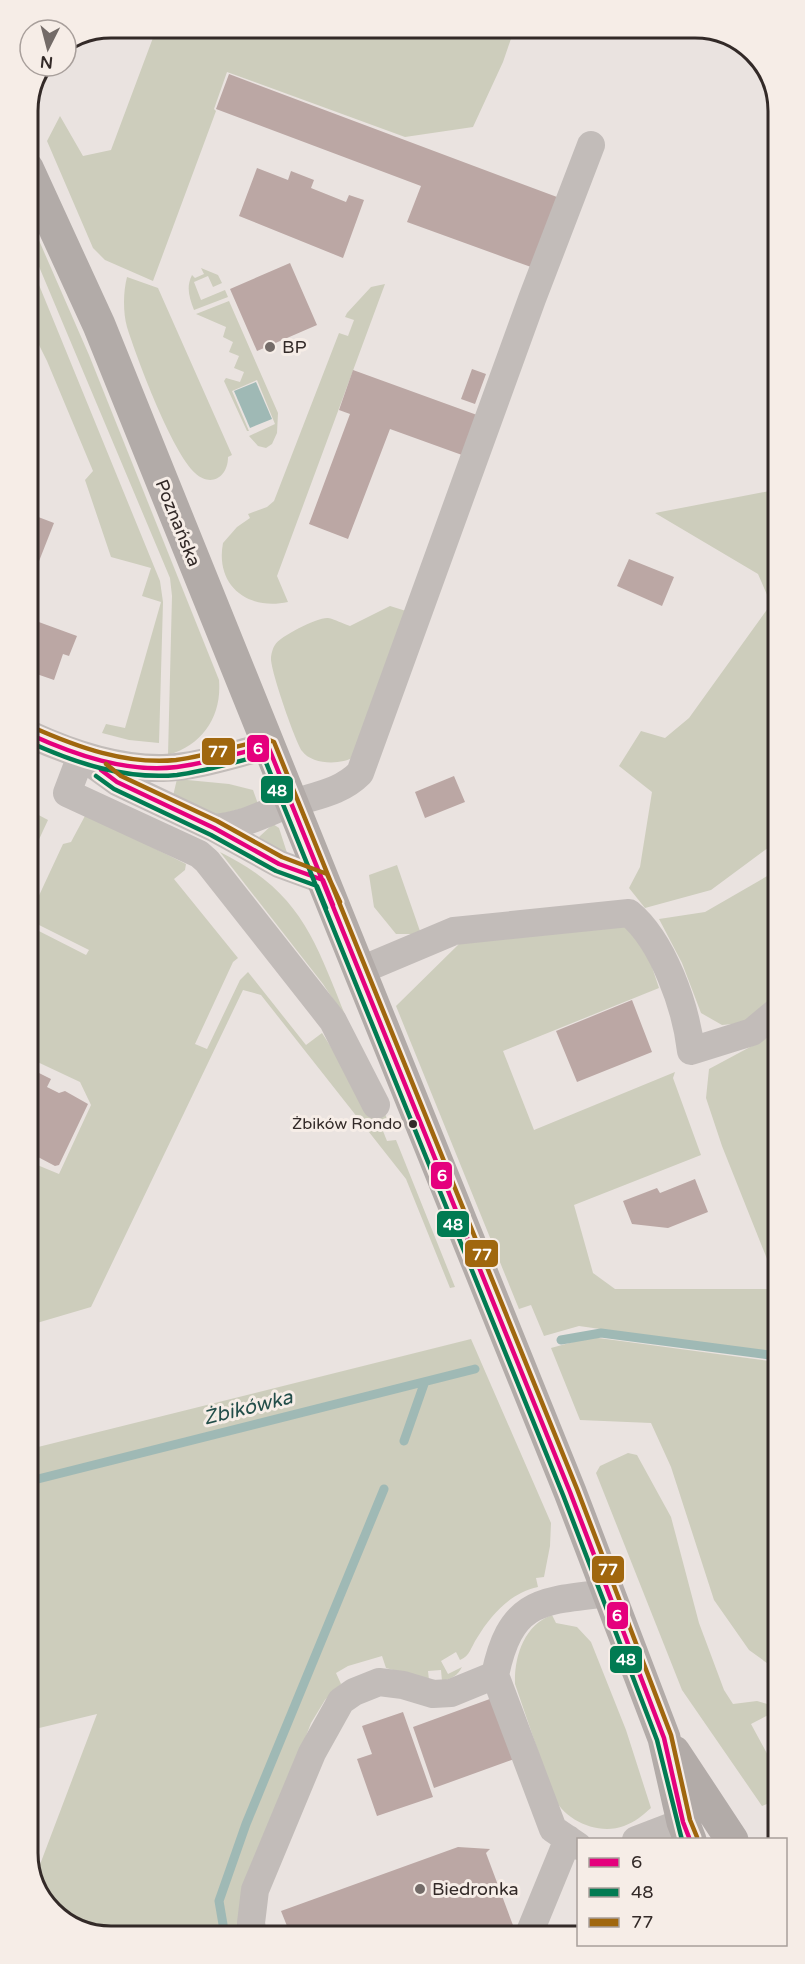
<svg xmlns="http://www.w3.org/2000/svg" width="805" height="1964" font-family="'Varela Round',sans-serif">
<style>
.green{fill:#cdcdbc}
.water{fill:#9fb9b5}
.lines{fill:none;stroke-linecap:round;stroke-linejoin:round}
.stream{stroke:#9fb9b5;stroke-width:9}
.building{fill:#bba7a4}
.minor{stroke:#c2bcb9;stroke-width:28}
.major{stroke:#b2aba8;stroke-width:33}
.bus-1-casing{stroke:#f6ede7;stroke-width:9}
.bus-2-casing{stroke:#f6ede7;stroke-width:9}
.bus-3-casing{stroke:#f6ede7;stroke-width:9}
.bus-1{stroke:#e5007d;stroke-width:4.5}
.bus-2{stroke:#017b52;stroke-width:4.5}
.bus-3{stroke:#a0670e;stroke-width:4.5}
.poi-dot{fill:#736b68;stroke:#f6ede7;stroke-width:2}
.bus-dot{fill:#332a28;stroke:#f6ede7;stroke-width:2}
.labels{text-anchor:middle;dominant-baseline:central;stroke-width:6;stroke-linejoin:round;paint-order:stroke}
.bus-label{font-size:16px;fill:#332a28;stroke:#f6ede7;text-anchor:end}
.poi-label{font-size:18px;fill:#332a28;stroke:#f6ede7;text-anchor:start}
.street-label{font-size:18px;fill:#332a28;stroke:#f6ede7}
.water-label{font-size:20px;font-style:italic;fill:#234e4a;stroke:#f6ede7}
.rim{fill:none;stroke:#332a28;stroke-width:3}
.line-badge{stroke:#f6ede7;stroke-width:2}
.badge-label{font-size:16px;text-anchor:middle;font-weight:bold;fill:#fff}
</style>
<rect width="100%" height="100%" fill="#eae3e0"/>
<path class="green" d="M157,27H515L503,62L473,127L405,137L227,72L214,109L216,111L153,281L105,260L93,248L47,141L60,116L83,156L111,150Z
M34,229L89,355L219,680C222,716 203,745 168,755L172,596L170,578L27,238V234Z
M28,258L160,581L163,602L159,743L129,740L102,733L106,724L125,728L161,602L142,596L151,568L111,557L85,480L93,471L47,361L28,323Z
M201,268L218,275L222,283L213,287L208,276L194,282L201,300L225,290L228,297L194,310C189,297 186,287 192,275L195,278L204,274Z
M127,277L158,288L232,455L228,457C228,477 211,488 195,473C172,452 137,359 127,327C123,313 123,292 127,277Z
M385,284L277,576L288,602C247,611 215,585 223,543L237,527L250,518L248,514L267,507L274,501L339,333L348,336L354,320L345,317L347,313L371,287Z
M229,301L278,413L277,433L272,444L266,448L258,446L249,436L275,424L257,380L232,391L249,431H247L224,381L226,378L240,382L244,372L234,368L239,356L229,352L233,342L223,337L226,327L196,314Z
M775,490L776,842L711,890L645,908L629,888L640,867L652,792L619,766L641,731L665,738L689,718L771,604L758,574L655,513Z
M390,606L406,611L354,757C341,765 312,765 302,751C295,741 270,669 271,658C271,655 273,647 275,645C280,636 318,617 328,618C335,619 343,624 350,626Z
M177,779L229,784L253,790L258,804L218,815L173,796Z
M29,797L32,802L31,811L48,820L29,861Z
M86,814L186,864L185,870L174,879L238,958L233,962L195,1044L207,1049L240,980L248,972L306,1045L322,1033L374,1114L384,1110L388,1123L381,1126L387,1141L396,1140L455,1287L450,1288L406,1179L261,995L243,990L91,1307L30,1325V1162L59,1174L91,1105L80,1082L29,1058V926L86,955L89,950L29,920V917L63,844L71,842Z
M273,824L279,828L289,859L259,837Z
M220,852C303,893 315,942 348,1022L323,984Z
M397,865L421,934H396L374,907L369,875Z
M776,871V998L743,1023L722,1025L701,1013L682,963L659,919L705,912Z
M629,925L647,952L659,988L503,1051L534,1130L675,1072L673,1078L701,1155L574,1205L593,1273L615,1289H777V1354L579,1326L544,1336L531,1305L519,1309L396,1006L461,942Z
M776,1033L777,1284L722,1146L706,1098L709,1069Z
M591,1337L777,1362L778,1671L749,1650L714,1600L671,1467L651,1423L580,1420L551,1348Z
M471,1339L551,1523L550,1546L544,1577L536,1578L538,1587C510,1593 491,1615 477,1638C471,1647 470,1656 460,1660L456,1652L441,1661L448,1674L462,1667C458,1675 452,1679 442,1681L441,1670L428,1671L429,1680L386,1668L382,1656L348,1666L336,1673L341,1684L325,1700L311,1723L243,1901L246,1936L105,1937L59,1920L33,1883L97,1714L31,1730L30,1449Z
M628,1453L637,1455L671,1517L699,1623L724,1690L733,1704L757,1701L778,1707V1710L751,1724L778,1774V1830L767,1804L762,1806L682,1690L596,1473L600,1466Z
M552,1615L556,1623L577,1627L591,1642L626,1730L651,1808C643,1815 635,1822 624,1826C598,1836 563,1820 553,1795L515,1684C514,1657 524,1625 552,1615Z"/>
<path class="water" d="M256,382L272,419L250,428L234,391Z"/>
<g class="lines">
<path class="stream" d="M561,1340L601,1333L777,1356
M404,1441L424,1384
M30,1481L475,1369
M225,1936L219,1901L246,1824L384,1489"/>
</g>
<path class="building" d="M229,74L557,197L531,267L407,222L421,186L216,109Z
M257,168L288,180L291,171L314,180L311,188L346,202L349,195L364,200L343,258L239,216Z
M290,263L317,325L257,351L230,289Z
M472,369L486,374L475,404L461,399Z
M353,370L477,415L462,455L390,429L348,539L309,524L350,414L339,410Z
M28,446L37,449L28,469Z
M33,515L54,523L32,579L28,577V528Z
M629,559L674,577L662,606L617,586Z
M36,621L77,636L69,656L63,654L54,680L28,671V652L32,642L29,640Z
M454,776L465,802L425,818L415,792Z
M632,1000L652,1052L577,1082L556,1031Z
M37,1072L51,1079L47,1087L59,1093L65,1091L88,1104L59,1165L55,1166L38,1157L30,1149L29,1078L33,1080Z
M695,1179L708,1212L668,1228L632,1224L623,1201L657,1188L660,1193Z
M498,1696L520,1757L434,1788L413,1727Z
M403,1712L433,1797L377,1816L357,1759L372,1754L362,1726Z
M458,1847L490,1849L486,1853L514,1928L520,1929L505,1934L291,1936L281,1911Z"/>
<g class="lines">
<path class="minor" d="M29,734C70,753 116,769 163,768C198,767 234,754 268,746
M81,756L67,793L199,854L207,861L333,1021L376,1105
M81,756L117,782L214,828L279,864L323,880
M214,828C244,826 266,812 293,803C318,795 341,792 360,773L532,299L591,145
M359,971L454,931L629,913C663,941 686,1007 691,1051L752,1032L776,1012
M636,1840L683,1822
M578,1846L553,1829L495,1675C511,1599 541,1601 609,1593
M529,1934L568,1839
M253,1936L251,1923L255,1890L312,1753L341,1701L354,1692L379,1682L403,1685L433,1694L451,1693L495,1675"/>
<path class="major" d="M27,168L99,325L570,1492L664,1738L683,1822L690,1840
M674,1752L732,1840"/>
<defs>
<path id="bus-1" d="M29,734C75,755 126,773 177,767C208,763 238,753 268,746L570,1492L664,1738L683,1822L690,1840
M101,770L117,782L214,828L279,864L323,880L333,905"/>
<path id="bus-2" d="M29,742C75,763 126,780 177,775C207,771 235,762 263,755L563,1495L657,1740L682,1840
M96,776L114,789L211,835L276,871L317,886L326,908"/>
<path id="bus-3" d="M32,727C77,747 126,765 176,760C207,756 237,746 267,739L274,742L577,1489L671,1735L690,1820L697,1837
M106,764L121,776L217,821L282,857L327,874L340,902"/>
</defs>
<use href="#bus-1" class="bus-1-casing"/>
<use href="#bus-2" class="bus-2-casing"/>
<use href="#bus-3" class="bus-3-casing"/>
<use href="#bus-1" class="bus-1"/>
<use href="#bus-2" class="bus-2"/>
<use href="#bus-3" class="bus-3"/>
</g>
<g class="poi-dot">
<circle cx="270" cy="347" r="6"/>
<circle cx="420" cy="1889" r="6"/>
</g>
<circle class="bus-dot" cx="413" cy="1124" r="5"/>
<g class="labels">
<g class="bus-label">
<text x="402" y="1124">Żbików Rondo</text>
</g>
<g class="poi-label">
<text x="282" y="347">BP</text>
<text x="432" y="1889">Biedronka</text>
</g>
<g class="street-label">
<text transform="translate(178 523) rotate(68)">Poznańska</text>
</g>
<g class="water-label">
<text transform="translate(248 1408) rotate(-14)">Żbikówka</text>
</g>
</g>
<path d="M0 0H805V1964H0ZM111 38H695A73 73 0 0 1 768 111V1853A73 73 0 0 1 695 1926H111A73 73 0 0 1 38 1853V111A73 73 0 0 1 111 38Z" fill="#f6ede7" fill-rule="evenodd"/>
<path class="rim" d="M111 38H695A73 73 0 0 1 768 111V1853A73 73 0 0 1 695 1926H111A73 73 0 0 1 38 1853V111A73 73 0 0 1 111 38Z"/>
<g class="line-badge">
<rect x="246" y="734" width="24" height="29" rx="6" fill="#e5007d"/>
<rect x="201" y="737" width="35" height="29" rx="6" fill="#a0670e"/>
<rect x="260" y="775" width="34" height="29" rx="6" fill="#017b52"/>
<rect x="430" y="1161" width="23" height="29" rx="6" fill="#e5007d"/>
<rect x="436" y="1210" width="34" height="28" rx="6" fill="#017b52"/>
<rect x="464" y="1239" width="35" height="29" rx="6" fill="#a0670e"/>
<rect x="591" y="1555" width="34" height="29" rx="6" fill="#a0670e"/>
<rect x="606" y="1601" width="23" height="29" rx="6" fill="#e5007d"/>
<rect x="609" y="1645" width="34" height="29" rx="6" fill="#017b52"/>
</g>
<g class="badge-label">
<text x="258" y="754">6</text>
<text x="218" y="757">77</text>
<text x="277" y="796">48</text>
<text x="442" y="1181">6</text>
<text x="453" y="1230">48</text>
<text x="482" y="1260">77</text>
<text x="608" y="1575">77</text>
<text x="617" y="1621">6</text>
<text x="626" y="1665">48</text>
</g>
<rect x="577" y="1838" width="210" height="108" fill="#f6ede7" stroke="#a89f9b" stroke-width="1.5"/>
<rect x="589" y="1858" width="30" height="9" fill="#e5007d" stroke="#a89f9b" stroke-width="1.5"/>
<text x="631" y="1868" font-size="18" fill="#332a28">6</text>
<rect x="589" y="1888" width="30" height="9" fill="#017b52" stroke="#a89f9b" stroke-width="1.5"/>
<text x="631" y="1898" font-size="18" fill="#332a28">48</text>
<rect x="589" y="1918" width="30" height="9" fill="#a0670e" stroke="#a89f9b" stroke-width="1.5"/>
<text x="631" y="1928" font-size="18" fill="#332a28">77</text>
<g transform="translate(48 48) rotate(186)"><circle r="28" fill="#f6ede7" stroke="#a89f9b" stroke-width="1.5"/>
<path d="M0-4.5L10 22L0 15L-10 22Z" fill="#736b68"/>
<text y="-9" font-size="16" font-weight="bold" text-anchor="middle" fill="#332a28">N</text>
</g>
</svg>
